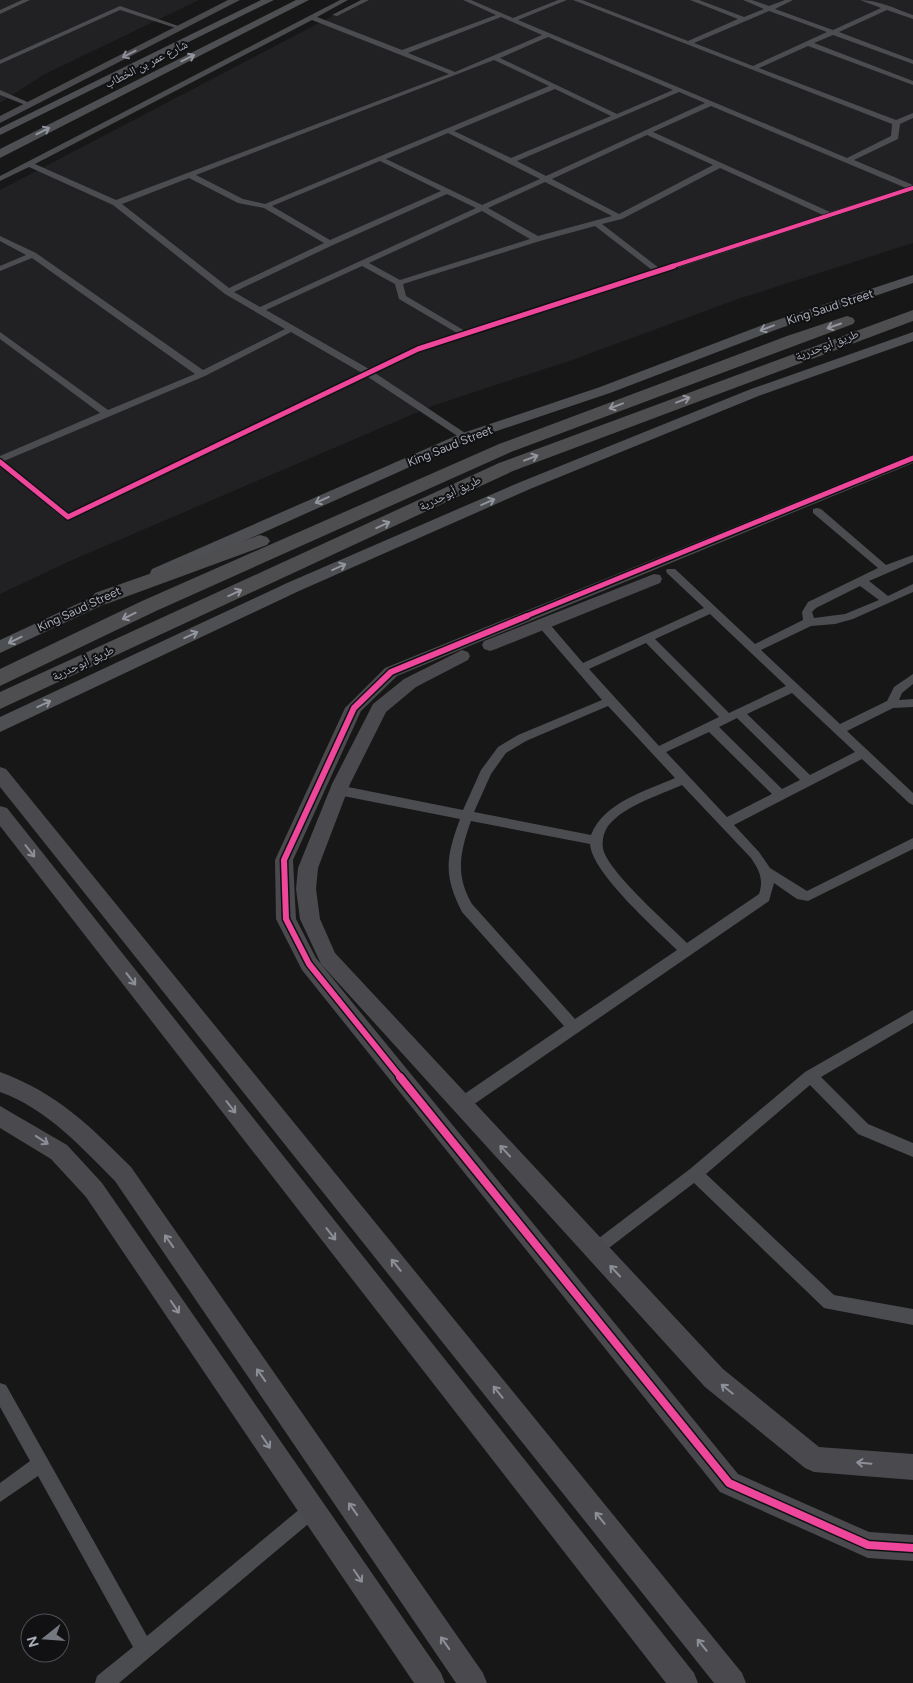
<svg xmlns="http://www.w3.org/2000/svg" width="913" height="1683" font-family="Figtree,'Noto Naskh Arabic',sans-serif">
<style>
.built{fill:#212123}
.lines{fill:none;stroke-linecap:round;stroke-linejoin:round}
.street{fill:#4b4c50;fill-rule:evenodd}
.secondary{fill:#4a4a4e;fill-rule:evenodd}
.primary{fill:#4d4f52;fill-rule:evenodd}
.highway{fill:#4e4e51;fill-rule:evenodd}
.cycleway-far3-casing{stroke:#111113;stroke-width:5.5}
.cycleway-far2-casing{stroke:#111113;stroke-width:8}
.cycleway-far1-casing{stroke:#111113;stroke-width:9}
.cycleway-casing{stroke:#111113;stroke-width:11}
.cycleway-far3{stroke:#ed469a;stroke-width:4}
.cycleway-far2{stroke:#ed469a;stroke-width:5}
.cycleway-far1{stroke:#ed469a;stroke-width:6}
.cycleway{stroke:#ed469a;stroke-width:8}
.oneway{stroke:#8c8f98}
.oneway2{stroke:#91969e}
.oneway3{stroke:#92959e}
.labels{text-anchor:middle;dominant-baseline:central;stroke-width:4;stroke-linejoin:round;paint-order:stroke}
.far-street-label{font-size:12px;fill:#a8adb8;stroke:#111113}
</style>
<rect width="100%" height="100%" fill="#171717"/>
<path class="built" d="M0,0H199L43,75L0,103Z
M363,0H913V243L738,299L572,360L432,406L70,561L0,594V190Z"/>
<g class="lines">
<path class="street" d="M22,0H30L0,14V10Z
M340,0H348L317,17L402,50L496,15L463,0H471L513,18L558,0H567L518,20L847,158L891,136L892,124L573,0H582L688,41L738,19L690,0H699L744,17L764,9L743,0H752L769,6L785,0H793L775,9L833,30L881,8L860,0C878,0 896,9 913,15V19L887,10L839,32L913,60V64L833,35L814,43L913,81V85L808,46L759,68L896,120L913,113V118L900,124L898,139L854,160L913,185V191L421,351L375,373L468,435V439H462L368,377L72,519H64L0,467V456L100,413L0,339V332L108,410L195,374L32,258L0,271V266L26,255L0,241V236L36,253L203,370L285,329L225,294L113,205L29,167L0,181V176ZM769,11L827,32L753,66L694,43ZM501,17L542,35L455,72L408,53ZM312,20L449,74L116,200L35,164ZM548,37L673,90L617,114L500,58ZM494,60L549,86L265,204L243,199L196,175ZM555,89L611,116L511,158L454,131ZM679,92L705,103L546,176L517,161ZM711,106L906,188L830,212L653,132ZM448,133L540,179L482,205L386,159ZM647,135L713,165L619,214L552,179ZM380,161L441,191L330,240L272,206ZM720,168L823,215L659,268L602,224L622,219ZM189,178L238,203L264,208L324,243L229,288L122,204ZM545,182L612,216L538,236L488,208ZM447,194L476,208L260,307L234,292L333,245ZM482,211L530,239L400,280L369,263ZM595,226L652,270L465,331L406,296L403,284L540,241ZM362,266L395,284L399,299L457,333L415,347L369,369L266,310ZM291,332L362,373L69,513L4,461L205,376Z
M361,0H369L337,16L332,15Z
M120,6L184,28L179,29L120,10L0,64V60Z
M0,90L32,104L34,105L28,106L0,95Z
M817,508L821,509L886,565L913,555V562L869,581L888,596L913,584V592L853,619L835,624L811,626L761,650L840,724L887,701L894,687L913,674V684L902,693L899,700L913,699V707L893,708L847,731L913,793V805L909,803L862,759L734,825L759,852L770,868L807,891L913,838V849L808,901L797,899L774,883L769,901L467,1109L462,1110L457,1109L455,1104L457,1099L564,1026L462,912C443,875 446,857 460,819L338,795L334,793L332,790L334,787L338,785L463,810L481,770L498,747L518,735L602,700L539,627L538,624L539,621H547L583,663L704,608L667,573L666,571L667,569H675L755,644L803,620L802,612L808,602L878,568L813,513V509ZM860,586L879,600L845,614L814,618L812,612L816,608ZM710,614L786,686L729,713L655,639ZM646,643L719,717L659,746L589,669ZM792,693L855,752L810,775L747,714ZM608,706L675,778C646,791 604,802 591,835L474,812L491,774L506,753L526,741ZM737,718L800,780L782,789L719,727ZM709,732L772,794L727,817L666,752ZM682,785L751,858C759,870 764,879 759,894L687,943C667,923 613,876 604,852C601,844 603,833 608,826C625,805 658,796 682,785ZM471,821L590,844C592,873 655,928 677,950L575,1019L472,904C455,875 460,852 471,821Z
M913,1010V1023L821,1077L868,1124L913,1143V1157L858,1134L810,1085L706,1174L834,1295L913,1309V1325L824,1308L694,1183L601,1254L596,1256L591,1254L588,1249L591,1244L690,1169L805,1072Z
M0,1383L6,1385L147,1636L307,1503L313,1500L319,1503L322,1509L319,1515L119,1683H95L97,1676L133,1647L38,1476L0,1502V1483L30,1461L0,1407Z"/>
<path class="secondary" d="M228,0H240L0,123V116Z
M913,454V463L397,676L361,711L293,860L296,919L316,958L738,1474L869,1532L913,1535V1561L868,1558L720,1492L302,970L276,919L275,860L345,708L385,668Z
M654,574L660,575L662,579L660,583L496,649L490,651L484,649L482,645L484,641Z
M462,650L468,652L470,656L468,660L416,687L386,712L350,784L318,868L316,889L320,919L335,953L723,1369L819,1447L913,1454V1480L814,1472L805,1468L705,1387L321,964L300,919L296,889L298,868L332,784L373,704L404,679Z
M0,767L6,769L742,1673L746,1683H714L0,787Z
M0,806L7,808L694,1673L698,1683H666L0,826Z
M0,1072C57,1093 89,1125 131,1167L483,1673L487,1683H456L115,1181C81,1147 46,1108 0,1092Z
M0,1106L67,1145L102,1183L441,1673L445,1683H414L86,1197L51,1159L0,1128Z"/>
<path class="primary" d="M261,0H274L0,135V128Z
M296,0H309L0,158V149Z
M913,275V283L778,329L610,393L470,440L164,577L158,578L152,577L150,573L152,569L460,434L600,387L768,323Z
M913,332V341L761,395L530,489L299,591L0,732V717L287,583L518,483L751,389Z
M118,585L124,587L127,591L124,595L0,653V640Z"/>
<path class="highway" d="M913,310V321L513,471L0,709V692L499,463Z
M847,316L853,318L855,321L853,324L511,452L156,611L0,686V669L142,601L499,444L787,336Z
M260,535L267,537L270,541L267,545L109,603L102,605L95,603L92,598L95,593Z"/>
<defs>
<path id="cycleway-far3" d="M670,267L913,188"/>
<path id="cycleway-far2" d="M0,462L68,517L418,349L674,266
M524,617L913,458"/>
<path id="cycleway-far1" d="M401,1078L309,964L286,919L284,860L354,708L391,672L527,616"/>
<path id="cycleway" d="M400,1077L729,1483L868,1545L913,1548"/>
</defs>
<use href="#cycleway-far3" class="cycleway-far3-casing"/>
<use href="#cycleway-far2" class="cycleway-far2-casing"/>
<use href="#cycleway-far1" class="cycleway-far1-casing"/>
<use href="#cycleway" class="cycleway-casing"/>
<use href="#cycleway-far3" class="cycleway-far3"/>
<use href="#cycleway-far2" class="cycleway-far2"/>
<use href="#cycleway-far1" class="cycleway-far1"/>
<use href="#cycleway" class="cycleway"/>
</g>
<defs><path id="oneway-shaft" d="M-6 0H5M1.5-3L5.5 0L1.5 3" fill="none" stroke-width="1.6" stroke-linecap="round" stroke-linejoin="round" transform="scale(1.25)"/></defs>
<g class="oneway">
<use href="#oneway-shaft" transform="translate(129 54) rotate(153)"/>
<use href="#oneway-shaft" transform="translate(30 851) rotate(52)"/>
<use href="#oneway-shaft" transform="translate(131 979) rotate(52)"/>
<use href="#oneway-shaft" transform="translate(231 1107) rotate(52)"/>
<use href="#oneway-shaft" transform="translate(42 1140) rotate(33)"/>
<use href="#oneway-shaft" transform="translate(505 1151) rotate(-133)"/>
<use href="#oneway-shaft" transform="translate(331 1234) rotate(52)"/>
<use href="#oneway-shaft" transform="translate(169 1241) rotate(-125)"/>
<use href="#oneway-shaft" transform="translate(396 1265) rotate(-129)"/>
<use href="#oneway-shaft" transform="translate(615 1271) rotate(-133)"/>
<use href="#oneway-shaft" transform="translate(175 1307) rotate(56)"/>
<use href="#oneway-shaft" transform="translate(261 1375) rotate(-125)"/>
<use href="#oneway-shaft" transform="translate(727 1389) rotate(-141)"/>
<use href="#oneway-shaft" transform="translate(498 1392) rotate(-129)"/>
<use href="#oneway-shaft" transform="translate(266 1442) rotate(56)"/>
<use href="#oneway-shaft" transform="translate(864 1463) rotate(-175)"/>
<use href="#oneway-shaft" transform="translate(353 1509) rotate(-125)"/>
<use href="#oneway-shaft" transform="translate(600 1518) rotate(-129)"/>
<use href="#oneway-shaft" transform="translate(358 1576) rotate(56)"/>
<use href="#oneway-shaft" transform="translate(445 1643) rotate(-125)"/>
<use href="#oneway-shaft" transform="translate(702 1645) rotate(-129)"/>
</g>
<g class="oneway2">
<use href="#oneway-shaft" transform="translate(188 58) rotate(-26)"/>
<use href="#oneway-shaft" transform="translate(43 131) rotate(-27)"/>
<use href="#oneway-shaft" transform="translate(767 328) rotate(159)"/>
<use href="#oneway-shaft" transform="translate(322 500) rotate(156)"/>
<use href="#oneway-shaft" transform="translate(488 502) rotate(-24)"/>
<use href="#oneway-shaft" transform="translate(339 567) rotate(-24)"/>
<use href="#oneway-shaft" transform="translate(191 635) rotate(-25)"/>
<use href="#oneway-shaft" transform="translate(15 640) rotate(154)"/>
<use href="#oneway-shaft" transform="translate(44 704) rotate(-25)"/>
</g>
<g class="oneway3">
<use href="#oneway-shaft" transform="translate(834 326) rotate(161)"/>
<use href="#oneway-shaft" transform="translate(683 400) rotate(-21)"/>
<use href="#oneway-shaft" transform="translate(616 406) rotate(159)"/>
<use href="#oneway-shaft" transform="translate(531 458) rotate(-21)"/>
<use href="#oneway-shaft" transform="translate(383 525) rotate(-25)"/>
<use href="#oneway-shaft" transform="translate(235 593) rotate(-25)"/>
<use href="#oneway-shaft" transform="translate(129 616) rotate(154)"/>
</g>
<g class="labels">
<g class="far-street-label">
<text transform="translate(146 64) rotate(-27)">شارع عمر بن الخطاب</text>
<text transform="translate(830 307) rotate(-18)">King Saud Street</text>
<text transform="translate(827 345) rotate(-21)">طريق أبوحدرية</text>
<text transform="translate(450 446) rotate(-22)">King Saud Street</text>
<text transform="translate(450 493) rotate(-25)">طريق أبوحدرية</text>
<text transform="translate(79 609) rotate(-25)">King Saud Street</text>
<text transform="translate(83 663) rotate(-25)">طريق أبوحدرية</text>
</g>
</g>
<g transform="translate(45 1638) rotate(253)"><circle r="24" fill="#111113" stroke="#4d4f55"/>
<path d="M0-4L9 19L0 12L-9 19Z" fill="#757880"/>
<text y="-8" font-size="14" font-weight="bold" text-anchor="middle" fill="#a8adb8">N</text>
</g>
</svg>
